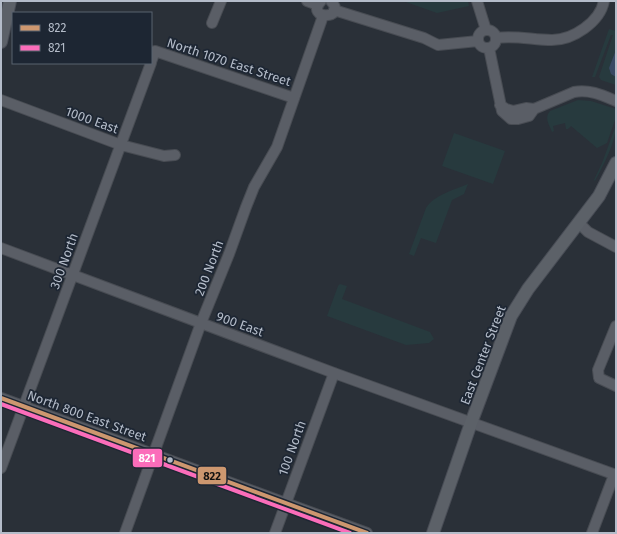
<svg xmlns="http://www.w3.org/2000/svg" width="617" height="534" font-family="'Fira Sans',sans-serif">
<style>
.green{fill:#273a3e}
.water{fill:#384963}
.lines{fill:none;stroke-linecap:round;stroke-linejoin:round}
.minor-casing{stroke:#484c53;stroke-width:12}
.major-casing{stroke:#484c55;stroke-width:14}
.minor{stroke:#5a5e66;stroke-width:10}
.major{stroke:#5c6168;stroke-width:12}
.bus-1-casing{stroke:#1d2633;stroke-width:7}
.bus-2-casing{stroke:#1d2633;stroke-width:7}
.bus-1{stroke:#cd976f;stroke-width:4}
.bus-2{stroke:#fb6dba;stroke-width:4}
.bus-dot{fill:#b4bcc9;stroke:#1d2633;stroke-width:1.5}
.labels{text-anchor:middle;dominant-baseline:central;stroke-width:3.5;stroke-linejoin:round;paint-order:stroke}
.street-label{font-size:13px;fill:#b4bcc9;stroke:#1d2633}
.line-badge{stroke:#1d2633;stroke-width:1.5}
.badge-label{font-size:11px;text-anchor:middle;font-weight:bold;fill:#fff}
.pale-badge-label{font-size:11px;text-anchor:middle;font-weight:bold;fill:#111}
</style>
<rect width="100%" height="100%" fill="#2a3038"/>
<path class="green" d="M403,1H468L469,6L437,13Z
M609,29L616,31V85L601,80L599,77L613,35H611L595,77H592Z
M578,100L591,101L616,109V117L607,143L597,148L571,126L568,129H566L565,123L553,126L554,131L552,132C549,124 544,118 550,111Z
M616,125C616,142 603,166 595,181L594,180L602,163Z
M454,133L505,151L493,184L442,166Z
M468,184L464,194L452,200L436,243L421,238L414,256L409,254L426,208C434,195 454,190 468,184Z
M340,284L347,286L342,299L430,332L434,339L429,343L406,345L327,316L338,286Z"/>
<path class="water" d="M616,50V77L611,74L609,68Z"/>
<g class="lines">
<defs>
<path id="minor" d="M307,1L318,5
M321,1C304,20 348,20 331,1
M477,1L486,30
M334,10L424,38L438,45L478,41
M212,23L221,1
M478 39a9 9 0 1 1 18 0a9 9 0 1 1-18 0Z
M496,38C515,35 533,40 552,40C573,40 600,22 604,1
M489,48L502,111L511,119H518L529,116L534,109
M151,62L155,51L294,98
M1,100L121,145L164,156L175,155
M500,105L506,109L513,111L526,108L534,109L574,92C589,89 602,95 616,101
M579,223L588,232L616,247
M1,248L334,373L616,475
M616,326L598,370L599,378L616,386
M1,398L367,533
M1,468L151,63
M125,533L201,323L229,254L246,207L254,187L277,147L323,16
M275,533L334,373
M592,533L614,475"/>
<path id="major" d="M1,42L10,1
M433,533L471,423L511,316L528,289L599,196L616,163"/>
</defs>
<use href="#minor" class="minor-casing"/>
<use href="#major" class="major-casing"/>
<use href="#minor" class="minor"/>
<use href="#major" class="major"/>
<defs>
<path id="bus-1" d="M1,398L367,533"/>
<path id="bus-2" d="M1,404L350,533"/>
</defs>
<use href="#bus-1" class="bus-1-casing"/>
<use href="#bus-2" class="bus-2-casing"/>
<use href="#bus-1" class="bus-1"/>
<use href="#bus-2" class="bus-2"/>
</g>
<circle class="bus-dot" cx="170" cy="460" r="3.5"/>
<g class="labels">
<g class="street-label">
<text transform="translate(229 62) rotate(18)">North 1070 East Street</text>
<text transform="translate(92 120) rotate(20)">1000 East</text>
<text transform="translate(64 261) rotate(-70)">300 North</text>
<text transform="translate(209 268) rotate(-69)">200 North</text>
<text transform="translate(240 324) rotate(20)">900 East</text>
<text transform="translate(483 355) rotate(-69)">East Center Street</text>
<text transform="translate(87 416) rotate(20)">North 800 East Street</text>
<text transform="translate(292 448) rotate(-70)">100 North</text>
</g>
</g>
<g class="line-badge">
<rect x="132" y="448" width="31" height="20" rx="4" fill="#fb6dba"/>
<rect x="197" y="466" width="30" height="19" rx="4" fill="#cd976f"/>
</g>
<g class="badge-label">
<text x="147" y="462">821</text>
</g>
<g class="pale-badge-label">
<text x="212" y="480">822</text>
</g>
<rect width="617" height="534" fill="none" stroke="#b4bcc9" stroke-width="4"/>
<rect x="12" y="12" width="140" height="52" fill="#1d2633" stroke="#59626f"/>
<rect x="20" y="25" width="20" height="6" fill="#cd976f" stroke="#59626f"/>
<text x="48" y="32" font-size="12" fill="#b4bcc9">822</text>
<rect x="20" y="45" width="20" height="6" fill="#fb6dba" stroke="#59626f"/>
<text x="48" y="52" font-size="12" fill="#b4bcc9">821</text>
</svg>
